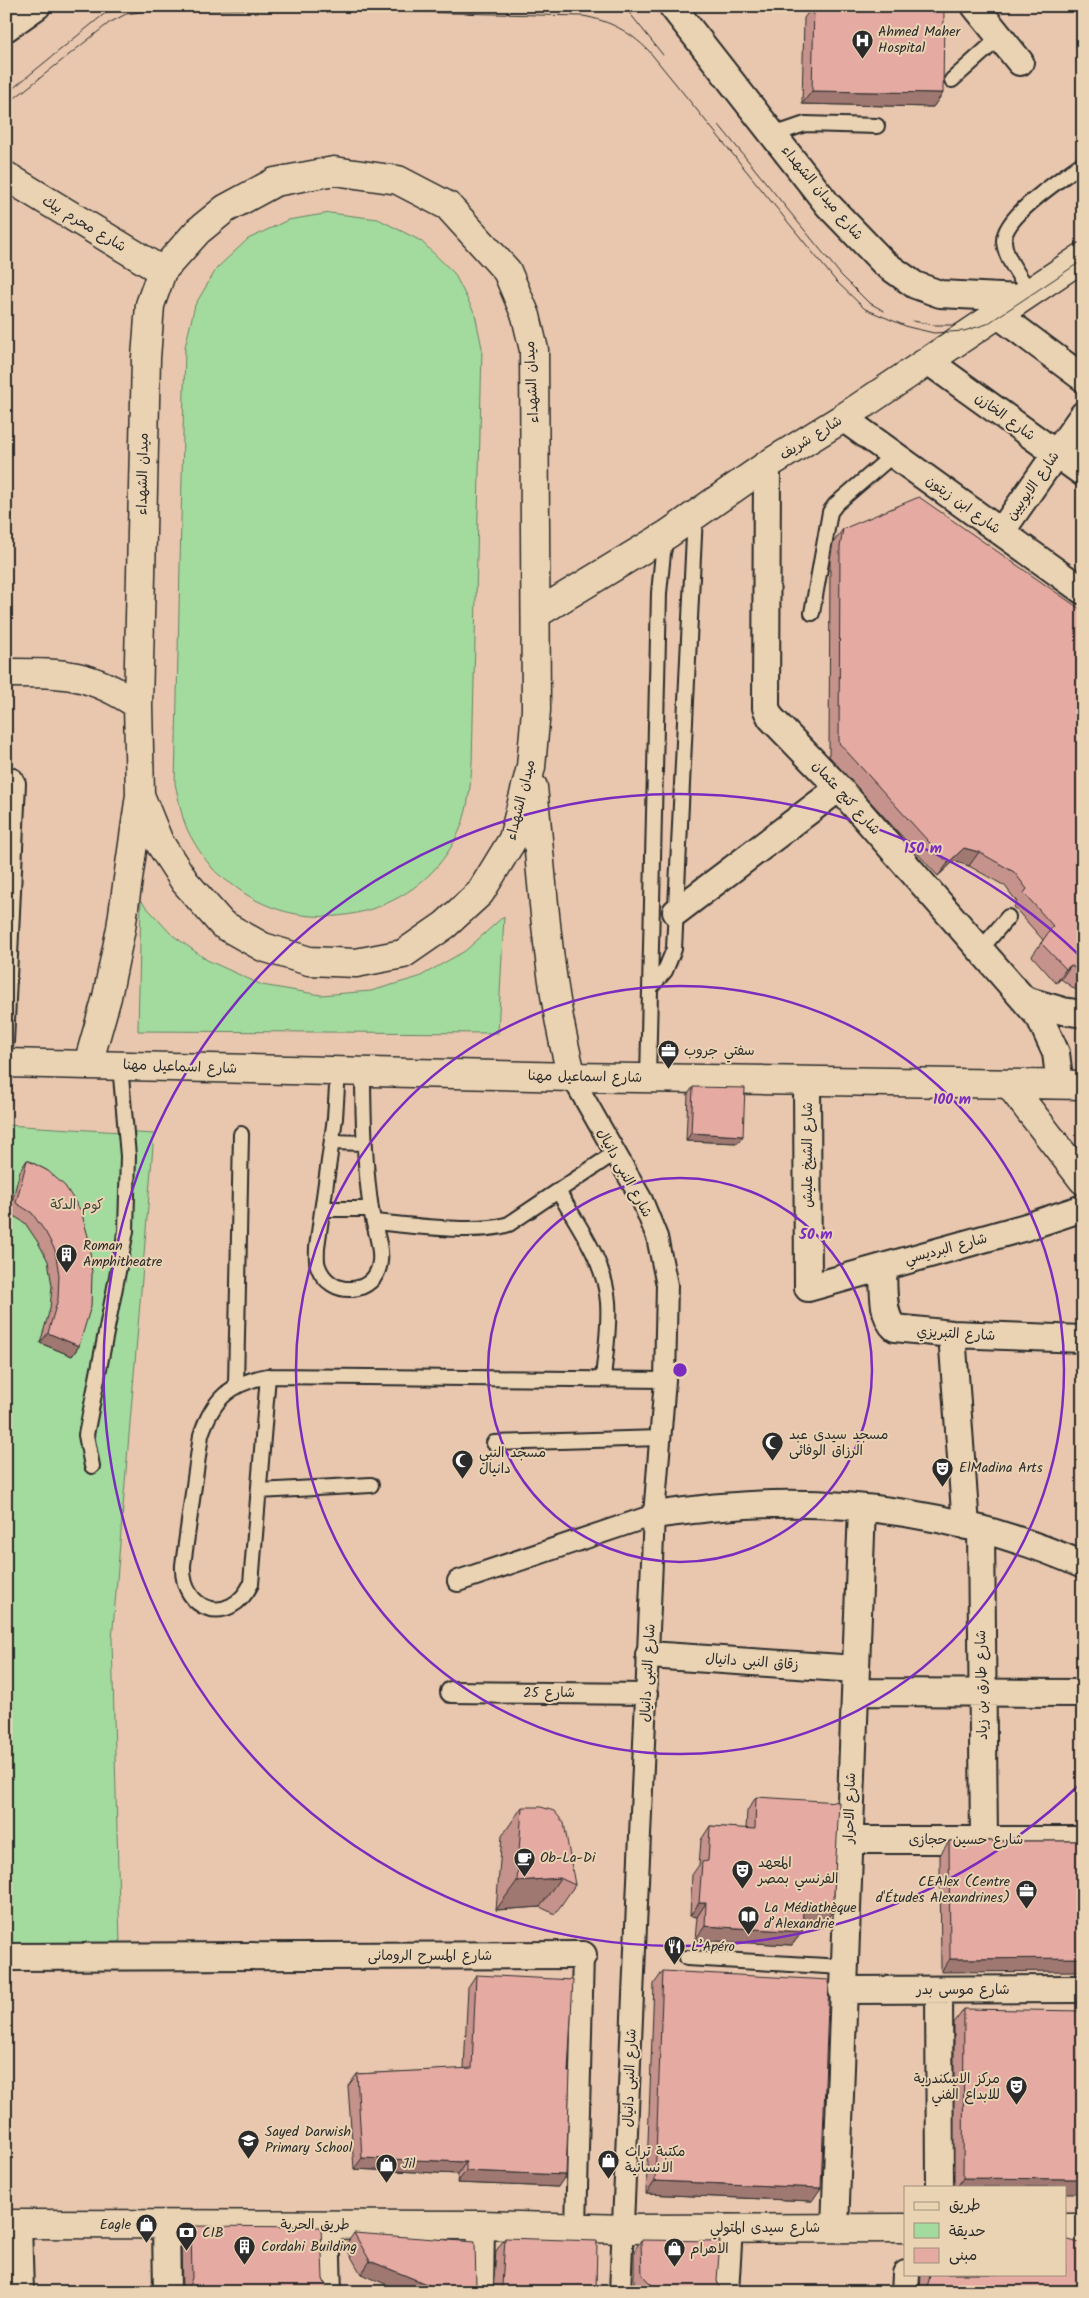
<svg xmlns="http://www.w3.org/2000/svg" width="1089" height="2298" font-family="Kalam,'Playpen Sans Arabic',sans-serif">
<style>
.green{fill:#a3da9e;stroke:#678264}
.lines{fill:none;stroke-linecap:round;stroke-linejoin:round}
.service-casing{stroke:#2b2b2b;stroke-width:18}
.pedestrian-casing{stroke:#2b2b2b;stroke-width:24}
.minor-casing{stroke:#2b2b2b;stroke-width:30}
.secondary-casing{stroke:#2b2b2b;stroke-width:31}
.primary-casing{stroke:#2b2b2b;stroke-width:31}
.service{stroke:#ead3b3;stroke-width:14}
.pedestrian{stroke:#ead3b3;stroke-width:20}
.minor{stroke:#ead3b3;stroke-width:26}
.secondary{stroke:#ead3b3;stroke-width:28}
.primary{stroke:#ead3b3;stroke-width:28}
.tram{stroke:#2b2b2b;stroke-width:1}
.wall{fill:#c5938c;stroke:#2b2b2b}
.shaded-wall{fill:#a07872;stroke:#2b2b2b}
.building{fill:#e5aba3;stroke:#2b2b2b}
.ring{fill:none;stroke:#7b2cbf;stroke-width:2.5}
.labels{text-anchor:middle;dominant-baseline:central;stroke-width:4;stroke-linejoin:round;paint-order:stroke}
.poi-label{font-size:14px;fill:#2b2b2b;stroke:#ead3b3;text-anchor:start}
.street-label{font-size:14px;fill:#2b2b2b;stroke:#ead3b3}
.park-label{font-size:14px;fill:#3d453c;stroke:#ead3b3}
.centre{fill:#7b2cbf;stroke:#ead3b3;stroke-width:2.5}
.ring-label{font-size:15px;text-anchor:middle;font-weight:bold;fill:#7b2cbf;stroke:#ead3b3;stroke-width:4;stroke-linejoin:round;paint-order:stroke}
</style>
<rect width="100%" height="100%" fill="#e8c7ae"/>
<filter id="ink" filterUnits="userSpaceOnUse"><feTurbulence type="fractalNoise" baseFrequency=".02" numOctaves="2"/><feDisplacementMap in="SourceGraphic" scale="10" xChannelSelector="R" yChannelSelector="G"/><feConvolveMatrix kernelMatrix="1 2 1 2 8 2 1 2 1" color-interpolation-filters="sRGB"/></filter>
<g filter="url(#ink)">
<path class="green" d="M330,213L378,219L421,241L454,273L475,314L482,348L472,764C470,790 468,816 455,840C414,919 305,940 237,888C229,882 219,876 213,869C204,858 194,844 188,831C181,817 179,799 175,784L185,347L195,305L217,268L248,239L288,220Z
M141,901L171,934L207,960L262,985L321,995L371,991L419,977L465,951L504,916L498,1033L138,1031Z
M6,1125L154,1134L112,1640L120,1944L6,1946Z"/>
<g class="lines">
<defs>
<path id="service" d="M952,80L1000,37
M773,135L805,124L877,126
M1030,293C1021,277 1005,259 1004,241C1003,216 1064,177 1083,163
M812,613L830,512L836,504L893,455
M6,773L15,777L18,783L6,1042
M981,949L1008,917
M650,988L665,971L674,949L695,515
M338,1071L335,1118L317,1247C317,1253 316,1261 318,1266C329,1299 377,1296 380,1261C382,1245 373,1225 371,1209C364,1163 363,1117 363,1071
M648,1079L659,593L663,553L667,535
M332,1142L364,1143
M558,1191C578,1225 605,1262 608,1302C610,1328 605,1354 603,1379
M324,1209H371
M374,1222C409,1225 478,1235 509,1224L613,1154
M268,1376L251,1584C230,1627 181,1612 183,1565L201,1435C213,1399 230,1383 268,1376L665,1380
M236,1386L241,1134
M494,1443L660,1438
M92,1466L86,1435L126,1231L128,1156L120,1065
M259,1491L371,1485
M687,1958L843,1967"/>
<path id="pedestrian" d="M572,1077L642,1200L657,1237L667,1285L665,1380L654,1515L620,2292
M458,1581L654,1515
M451,1692L647,1694
M576,2227L583,1955"/>
<path id="minor" d="M672,6L828,205L884,263L915,285L940,294L1021,298
M975,6L1020,62
M6,28L37,6
M997,314L1083,378
M928,361L1083,473
M843,418L1083,591
M767,465L766,708L771,718L839,788L1040,1018L1056,1053L1060,1085
M1001,532L1083,415
M676,912L839,788
M1025,1000L1063,1011L1083,1014
M807,1082L808,1288L1026,1227L1083,1208
M883,1267C884,1285 881,1316 895,1328L952,1334L1083,1339
M952,1334L966,1526
M654,1515C676,1512 699,1509 722,1507C843,1495 972,1516 1083,1565
M981,1529L984,1840
M649,1655L856,1669
M855,1692L1083,1693
M849,1840H1083
M6,1957L583,1955
M842,1990L1083,1989
M939,1990L940,2187
M18,2224L20,2292
M166,2224L167,2292
M326,2225L328,2292
M835,2228L862,1508
M480,2292L481,2225
M725,2292L729,2228
M905,2292L906,2274"/>
<path id="secondary" d="M6,176L162,271
M536,614L668,534L767,465L843,418L1083,257
M6,673C63,673 89,672 138,705
M533,787C543,884 547,983 572,1077
M6,1063L572,1077L1083,1085
M88,1064L107,997L121,928L140,795L138,705L146,358L150,305L162,271L198,231L225,209L275,182L334,171L398,180L448,206L507,271L526,316L534,350L536,710L531,767L513,839L480,893L445,925L403,954L356,963L309,961L263,947L222,924L185,882L159,842L140,795
M1009,1084L1083,1180"/>
<path id="primary" d="M6,2224L481,2225L624,2229L905,2228
M1065,2228H1083"/>
</defs>
<use href="#service" class="service-casing"/>
<use href="#pedestrian" class="pedestrian-casing"/>
<use href="#minor" class="minor-casing"/>
<use href="#secondary" class="secondary-casing"/>
<use href="#primary" class="primary-casing"/>
<use href="#service" class="service"/>
<use href="#pedestrian" class="pedestrian"/>
<use href="#minor" class="minor"/>
<use href="#secondary" class="secondary"/>
<use href="#primary" class="primary"/>
<path class="tram" d="M624,6L663,55
M6,94L114,6
M6,105L109,23L126,14L145,11L277,9L583,16C610,21 629,31 649,51L835,280L865,309L908,327L934,333L964,331L987,324L1083,260
M719,125L841,275L868,302L884,311
M913,321L934,325H955"/>
</g>
<path class="wall" d="M813,6H882L943,93L933,107L802,104L804,18Z
M843,529L1083,611V984L1076,990L1061,979L1056,983L1032,956L1043,940L1014,907L1017,902L1005,886L969,866L954,861L938,876L829,756L830,560L833,543Z
M693,1087L743,1136L738,1143L686,1141L688,1094Z
M27,1160L48,1171L79,1346L72,1356L40,1343L50,1309L52,1286L48,1261L39,1244L25,1223L9,1213L20,1171Z
M756,1797L833,1911L823,1924L802,1923V1932L792,1945L695,1940L697,1917L690,1916L692,1875L699,1865L701,1840L710,1826L746,1829L747,1811Z
M522,1807L575,1885L555,1914L540,1907L496,1910L502,1836Z
M949,1841H1083L941,1972L940,1855Z
M663,1971L812,2201L646,2194L654,1984Z
M476,1975L558,2187L457,2183L458,2174L354,2169L348,2086L357,2074L464,2069L468,1987Z
M964,2009L1065,2187H954V2023Z
M191,2226L323,2279L327,2292H182L181,2240Z
M354,2233L476,2286L361,2274L345,2246Z
M505,2238L596,2292H493L496,2251Z
M641,2240L717,2281L721,2292H641L634,2286V2251Z
M1083,2244V2290L1081,2292H920L921,2274H1065Z"/>
<path class="shaded-wall" d="M812,91L943,93L933,107L802,104Z
M964,848L979,852L969,866L954,861L938,876L948,863Z
M1071,965L1061,979L1056,983L1066,969Z
M691,1133L743,1136L738,1143L686,1141Z
M48,1333L79,1346L72,1356L40,1343Z
M560,1878L540,1907L496,1910L517,1881Z
M699,1903H706L697,1917L690,1916Z
M803,1909L833,1911L823,1924L793,1923Z
M705,1926L802,1932L792,1945L695,1940Z
M1083,1958V1971L941,1972L950,1959Z
M362,2158L466,2162L458,2174L354,2169Z
M466,2171L566,2175L558,2187L457,2183Z
M963,2178L1083,2179V2193H1065V2187H957Z
M655,2181L821,2188L812,2201L646,2194Z
M370,2261L446,2292H405L361,2274Z
M1083,2286V2290L1081,2292H1078Z"/>
<path class="building" d="M814,6H882L944,8L943,93L812,91Z
M919,497L1083,611V974L1071,965L1066,969L1041,943L1053,926L1024,893L1027,889L1014,872L979,852L964,848L948,863L839,743L840,547L843,529Z
M693,1087L745,1088L743,1136L691,1133Z
M27,1160L48,1171L65,1186L81,1211L89,1240L92,1274L91,1306L79,1346L48,1333L58,1299L59,1275L55,1250L46,1233L32,1213L16,1203Z
M756,1797L839,1802L833,1911L803,1909L802,1932L705,1926L706,1903H699L702,1862L708,1861L710,1826L755,1829Z
M522,1807H541L554,1811L564,1823L575,1885L560,1878L517,1881Z
M949,1841H1083V1958L950,1959Z
M663,1971L829,1980L821,2188L655,2181Z
M476,1975L573,1980L568,2072H570L566,2175L466,2171V2162L362,2158L357,2074L472,2068Z
M964,2009L1083,2011V2179L963,2178Z
M191,2226L321,2227L323,2279L327,2288V2292H184L189,2286L192,2278Z
M354,2233L475,2242L476,2286L482,2292H446L370,2261Z
M505,2238L597,2241L596,2292H497L502,2286Z
M1065,2239L1083,2244V2286L1078,2292H921L927,2287L929,2280L930,2274H1065Z
M641,2240L720,2241L717,2281L721,2292H659L642,2275Z"/>
</g>
<g class="ring">
<circle cx="680" cy="1370" r="192"/>
<circle cx="680" cy="1370" r="384"/>
<path d="M1080 1784A576 576 0 1 1 1080 956"/>
</g>
<defs>
<symbol id="hospital-pin" viewBox="-11 -11 22 30"><path d="M0 17L-7.5 6A9.5 9.5 0 1 1 7.5 6Z" fill="#2b2b2b" stroke="#ead3b3"/><path d="M-5-5h3v3.5h4V-5h3V5h-3V1.5h-4V5h-3Z" fill="#fff"/></symbol>
<symbol id="office-pin" viewBox="-11 -11 22 30"><path d="M0 17L-7.5 6A9.5 9.5 0 1 1 7.5 6Z" fill="#2b2b2b" stroke="#ead3b3"/><path d="M-6-3h4V-5.5h4V-3h4V5H-6ZM-1-4.5V-3h2v-1.5ZM-6 0V1H6V0Z" fill="#fff"/></symbol>
<symbol id="building-pin" viewBox="-11 -11 22 30"><path d="M0 17L-7.5 6A9.5 9.5 0 1 1 7.5 6Z" fill="#2b2b2b" stroke="#ead3b3"/><path d="M-4-6H4V6H1V3H-1V6H-4ZM-2.5-4.3h1.7v1.8h-1.7ZM.8-4.3h1.7v1.8H.8ZM-2.5-1h1.7V.8h-1.7ZM.8-1h1.7V.8H.8Z" fill="#fff"/></symbol>
<symbol id="mosque-pin" viewBox="-11 -11 22 30"><path d="M0 17L-7.5 6A9.5 9.5 0 1 1 7.5 6Z" fill="#2b2b2b" stroke="#ead3b3"/><path d="M3.5-4.9A6 6 0 1 0 3.5 4.9A5 5 0 1 1 3.5-4.9Z" fill="#fff"/></symbol>
<symbol id="theatre-pin" viewBox="-11 -11 22 30"><path d="M0 17L-7.5 6A9.5 9.5 0 1 1 7.5 6Z" fill="#2b2b2b" stroke="#ead3b3"/><path d="M-5-5.5Q0-4 5-5.5V0Q5 5 0 6Q-5 5-5 0ZM-3.3-2.5H-1v1.5H-3.3ZM1-2.5H3.3v1.5H1ZM-2.8 1Q0 5.5 2.8 1Z" fill="#fff"/></symbol>
<symbol id="cafe-pin" viewBox="-11 -11 22 30"><path d="M0 17L-7.5 6A9.5 9.5 0 1 1 7.5 6Z" fill="#2b2b2b" stroke="#ead3b3"/><path d="M-5.5-4.5H6V0H3Q3 3.5 0 3.5H-2.5Q-5.5 3.5-5.5 0ZM3-3.2v2h1.7v-2ZM-6 4.5H4V6H-6Z" fill="#fff"/></symbol>
<symbol id="library-pin" viewBox="-11 -11 22 30"><path d="M0 17L-7.5 6A9.5 9.5 0 1 1 7.5 6Z" fill="#2b2b2b" stroke="#ead3b3"/><path d="M-6-4Q-3-5.5-.7-3.5V5Q-3 3-6 4ZM6-4Q3-5.5 .7-3.5V5Q3 3 6 4Z" fill="#fff"/></symbol>
<symbol id="restaurant-pin" viewBox="-11 -11 22 30"><path d="M0 17L-7.5 6A9.5 9.5 0 1 1 7.5 6Z" fill="#2b2b2b" stroke="#ead3b3"/><path d="M-5-6h1v4h1v-4h1v4h1v-4h1v5L-1.5 .5V6h-2V.5L-5-1ZM5-6V6H3V1.5H1.5Q1.5-4 5-6Z" fill="#fff"/></symbol>
<symbol id="school-pin" viewBox="-11 -11 22 30"><path d="M0 17L-7.5 6A9.5 9.5 0 1 1 7.5 6Z" fill="#2b2b2b" stroke="#ead3b3"/><path d="M0-5L7-2L0 1L-7-2ZM-4 1L0 2.5L4 1V4Q0 6-4 4Z" fill="#fff"/></symbol>
<symbol id="shop-pin" viewBox="-11 -11 22 30"><path d="M0 17L-7.5 6A9.5 9.5 0 1 1 7.5 6Z" fill="#2b2b2b" stroke="#ead3b3"/><path d="M-5-2.5h2.3a2.7 3.5 0 0 1 5.4 0H5L5.5 6h-11ZM-1.5-2.5h3a1.5 2.3 0 0 0-3 0Z" fill="#fff"/></symbol>
<symbol id="bank-pin" viewBox="-11 -11 22 30"><path d="M0 17L-7.5 6A9.5 9.5 0 1 1 7.5 6Z" fill="#2b2b2b" stroke="#ead3b3"/><path d="M-6-4H6V4H-6ZM0-2.3a2.3 2.3 0 1 0 0 4.6a2.3 2.3 0 1 0 0-4.6Z" fill="#fff"/></symbol>
</defs>
<g fill-rule="evenodd">
<use href="#hospital-pin" x="850" y="28" width="25" height="34"/>
<use href="#office-pin" x="656" y="1038" width="25" height="34"/>
<use href="#building-pin" x="54" y="1242" width="25" height="34"/>
<use href="#mosque-pin" x="760" y="1430" width="25" height="34"/>
<use href="#mosque-pin" x="450" y="1448" width="25" height="34"/>
<use href="#theatre-pin" x="930" y="1456" width="25" height="34"/>
<use href="#cafe-pin" x="512" y="1846" width="25" height="34"/>
<use href="#theatre-pin" x="730" y="1858" width="25" height="34"/>
<use href="#office-pin" x="1014" y="1878" width="25" height="34"/>
<use href="#library-pin" x="736" y="1904" width="25" height="34"/>
<use href="#restaurant-pin" x="662" y="1934" width="25" height="34"/>
<use href="#theatre-pin" x="1004" y="2074" width="25" height="34"/>
<use href="#school-pin" x="236" y="2128" width="25" height="34"/>
<use href="#shop-pin" x="596" y="2148" width="25" height="34"/>
<use href="#shop-pin" x="374" y="2152" width="25" height="34"/>
<use href="#shop-pin" x="134" y="2212" width="25" height="34"/>
<use href="#bank-pin" x="174" y="2220" width="25" height="34"/>
<use href="#building-pin" x="232" y="2234" width="25" height="34"/>
<use href="#shop-pin" x="662" y="2236" width="25" height="34"/>
</g>
<g class="labels">
<g class="poi-label">
<text x="878" y="32">Ahmed Maher<tspan x="878" dy="16">Hospital</tspan></text>
<text x="684" y="1051">سفتي جروب</text>
<text x="83" y="1246">Roman<tspan x="83" dy="16">Amphitheatre</tspan></text>
<text x="789" y="1435">مسجد سيدى عبد<tspan x="789" dy="16">الرزاق الوفائى</tspan></text>
<text x="479" y="1453">مسجد النبي<tspan x="479" dy="16">دانيال</tspan></text>
<text x="959" y="1468">ElMadina Arts</text>
<text x="540" y="1858">Ob-La-Di</text>
<text x="758" y="1863">المعهد<tspan x="758" dy="16">الفرنسي بمصر</tspan></text>
<text x="1010" y="1882" text-anchor="end">CEAlex (Centre<tspan x="1010" dy="16">d'Études Alexandrines)</tspan></text>
<text x="764" y="1908">La Médiathèque<tspan x="764" dy="16">d’Alexandrie</tspan></text>
<text x="691" y="1947">L’Apéro</text>
<text x="1000" y="2079" text-anchor="end">مركز الاسكندرية<tspan x="1000" dy="16">للابداع الفني</tspan></text>
<text x="265" y="2132">Sayed Darwish<tspan x="265" dy="16">Primary School</tspan></text>
<text x="625" y="2152">مكتبة تراث<tspan x="625" dy="16">الانسانية</tspan></text>
<text x="402" y="2164">Jil</text>
<text x="131" y="2225" text-anchor="end">Eagle</text>
<text x="202" y="2233">CIB</text>
<text x="261" y="2247">Cordahi Building</text>
<text x="690" y="2249">الاهرام</text>
</g>
<g class="street-label">
<text transform="translate(822 193) rotate(50)">شارع ميدان الشهداء</text>
<text transform="translate(84 224) rotate(31)">شارع محرم بيك</text>
<text transform="translate(532 382) rotate(-93)">ميدان الشهداء</text>
<text transform="translate(1005 417) rotate(36)">شارع الخازن</text>
<text transform="translate(811 438) rotate(-32)">شارع شريف</text>
<text transform="translate(143 474) rotate(-89)">ميدان الشهداء</text>
<text transform="translate(1033 486) rotate(-55)">شارع الايوبيين</text>
<text transform="translate(963 505) rotate(36)">شارع ابن زيتون</text>
<text transform="translate(846 798) rotate(48)">شارع كنج عثمان</text>
<text transform="translate(521 800) rotate(-76)">ميدان الشهداء</text>
<text transform="translate(180 1067) rotate(2)">شارع اسماعيل مهنا</text>
<text transform="translate(585 1077) rotate(1)">شارع اسماعيل مهنا</text>
<text transform="translate(808 1155) rotate(-90)">شارع الشيخ عليش</text>
<text transform="translate(624 1173) rotate(61)">شارع النبى دانيال</text>
<text transform="translate(946 1249) rotate(-15)">شارع البرديسي</text>
<text transform="translate(956 1334) rotate(3)">شارع التبريزي</text>
<text transform="translate(752 1662) rotate(4)">زقاق النبى دانيال</text>
<text transform="translate(648 1673) rotate(-87)">شارع النبى دانيال</text>
<text transform="translate(982 1685) rotate(-91)">شارع طارق بن زياد</text>
<text x="549" y="1693">شارع 25</text>
<text transform="translate(850 1808) rotate(-88)">شارع الاحرار</text>
<text x="966" y="1840">شارع حسين حجازى</text>
<text x="430" y="1956">شارع المسرح الرومانى</text>
<text x="963" y="1990">شارع موسى بدر</text>
<text transform="translate(630 2078) rotate(-88)">شارع النبى دانيال</text>
<text x="315" y="2225">طريق الحرية</text>
<text x="765" y="2228">شارع سيدى المتولي</text>
</g>
<g class="park-label">
<text x="77" y="1205">كوم الدكة</text>
</g>
</g>
<circle cx="680" cy="1370" r="8" class="centre"/>
<g class="ring-label">
<text x="923" y="853">150 m</text>
<text x="952" y="1104">100 m</text>
<text x="816" y="1239">50 m</text>
</g>
<rect width="1089" height="2298" fill="none" stroke="#ead3b3" stroke-width="25"/>
<rect x="12" y="12" width="1064" height="2273" fill="none" stroke="#2b2b2b" stroke-width="2" filter="url(#ink)"/>
<rect x="904" y="2186" width="162" height="90" fill="#ead3b3" stroke="#9e907d"/>
<rect x="914" y="2202" width="25" height="8" fill="#ead3b3" stroke="#9e907d"/>
<text x="949" y="2210" font-size="15" fill="#2b2b2b">طريق</text>
<rect x="914" y="2223" width="25" height="15" fill="#a3da9e" stroke="#9e907d"/>
<text x="949" y="2236" font-size="15" fill="#2b2b2b">حديقة</text>
<rect x="914" y="2248" width="25" height="15" fill="#e5aba3" stroke="#9e907d"/>
<text x="949" y="2260" font-size="15" fill="#2b2b2b">مبنى</text>
</svg>
